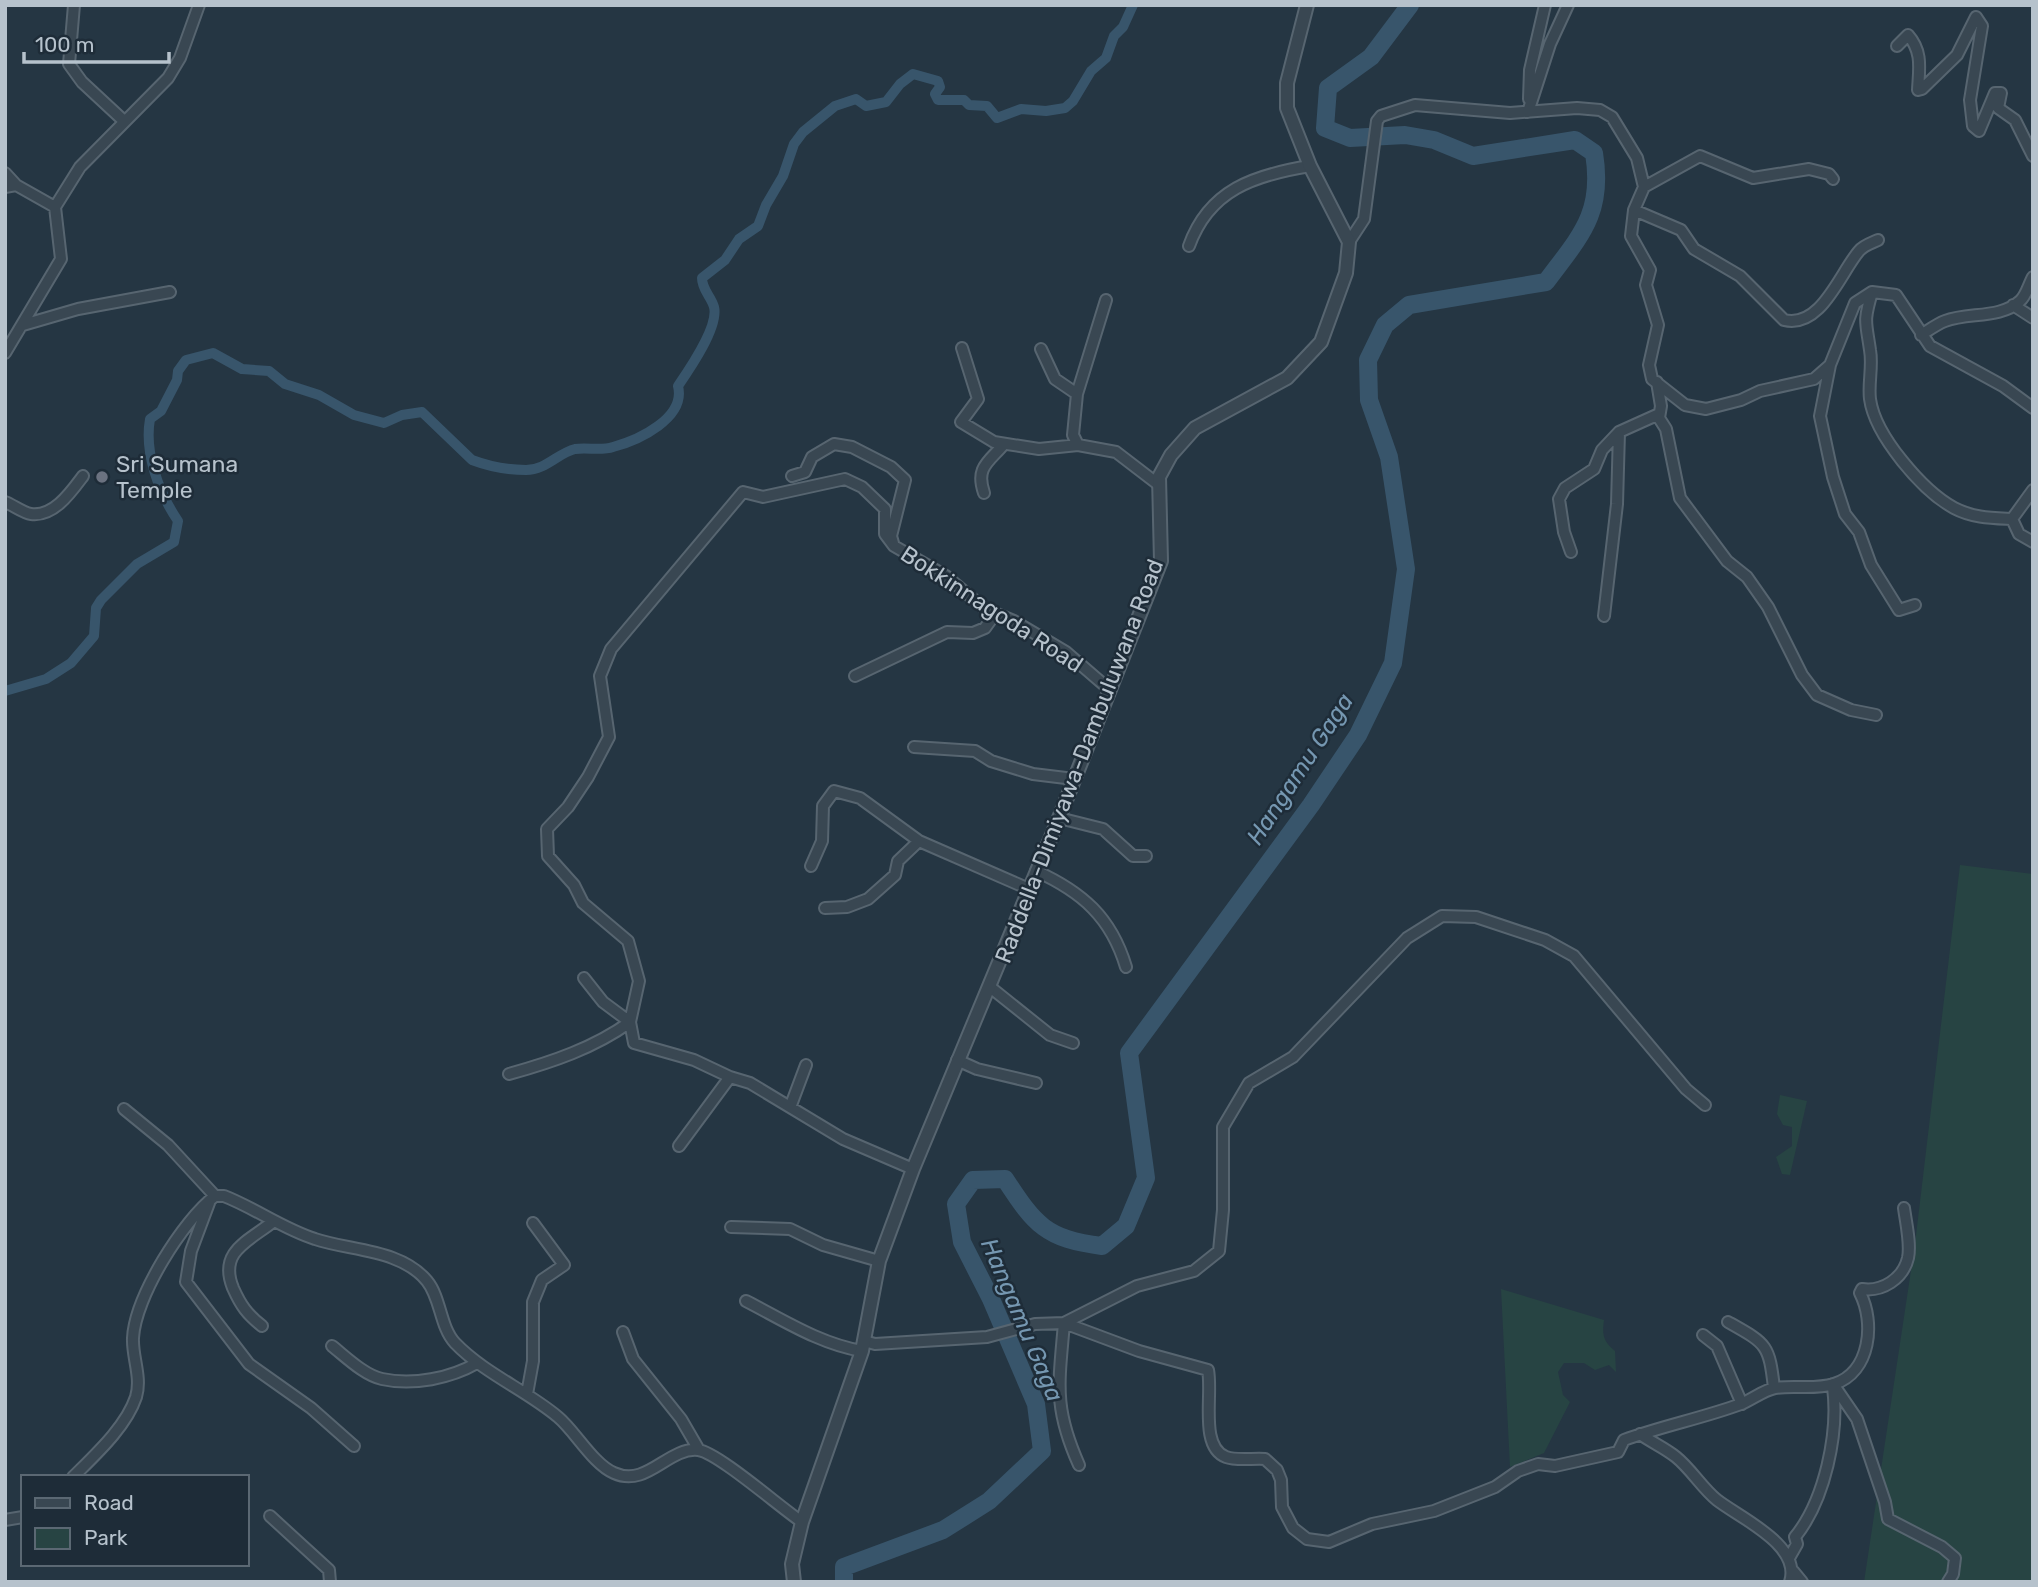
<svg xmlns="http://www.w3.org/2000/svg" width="2038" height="1587" font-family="Rubik,sans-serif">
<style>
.green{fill:#274443}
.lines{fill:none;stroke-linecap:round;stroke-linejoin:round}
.canal{stroke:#38556b;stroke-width:10}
.river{stroke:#38556b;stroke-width:18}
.minor-casing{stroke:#576570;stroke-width:14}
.tertiary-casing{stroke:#576570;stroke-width:16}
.minor{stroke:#394752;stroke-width:10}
.tertiary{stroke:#394752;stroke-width:12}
.worship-dot{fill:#6b7280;stroke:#1e2c38;stroke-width:2.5}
.labels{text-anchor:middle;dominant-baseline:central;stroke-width:5;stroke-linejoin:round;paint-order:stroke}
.poi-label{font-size:23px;fill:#b6c2cc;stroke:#1e2c38;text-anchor:start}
.street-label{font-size:23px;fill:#b6c2cc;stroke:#1e2c38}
.water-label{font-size:24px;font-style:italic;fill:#7597b1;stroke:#1e2c38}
</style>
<rect width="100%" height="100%" fill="#253643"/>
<path class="green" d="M1960,865L2033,874V1582H1864L1915,1244Z
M1780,1095L1807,1101L1790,1175L1782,1174L1776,1157L1792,1146V1127L1783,1125L1777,1114Z
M1501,1289L1604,1320C1602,1335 1603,1341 1615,1351L1616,1372L1609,1365L1595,1370L1584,1363H1564L1558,1372L1563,1395L1570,1402L1544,1453L1510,1467Z"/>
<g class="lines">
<path class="canal" d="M1402,5L1406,9
M5,691L46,679L71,663L94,636L96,608L101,600L137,564L174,542L178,521C159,493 144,453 150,419L161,411L177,380L178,371L186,360L213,353L242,369L269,371L285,384L319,395L354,415L384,423L402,415L422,412L472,460C488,466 509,470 526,470C546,470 558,453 575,449C587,447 601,451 613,447C639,440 686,418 678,386C689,370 719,327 714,307C711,296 702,290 702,278L725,260L739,239L758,226L766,205L783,176L794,144L803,132L835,106L856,99L866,106L886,102L900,84L913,74L938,81L940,87L935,94L938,100H964L969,105L987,106L997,118L1021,109L1046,111L1065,108L1073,101L1091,71L1106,58L1114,36L1123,27L1133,5"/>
<path class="river" d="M844,1582V1567L943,1530L989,1501L1042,1451L1036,1404L991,1299L962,1242L956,1204L973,1180L1005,1179C1035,1225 1046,1239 1102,1246L1126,1226L1146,1178L1129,1053L1311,805L1358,735L1393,663L1406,569L1389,457L1369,400L1368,360L1385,325L1409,305L1546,282C1580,236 1604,214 1594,153L1575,140L1473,156L1434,140L1405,135L1350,138L1325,128L1328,88L1371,57L1410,5"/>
<defs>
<path id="minor" d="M74,5L69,64L82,82L124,121
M1897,46L1908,35C1923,52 1919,69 1918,90L1922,89L1957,55L1976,17L1982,26L1970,100L1973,126L1979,131L1995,93H2001L1998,108L2015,120L2033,156
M1529,99L1530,70L1545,5
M1528,112L1550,44L1568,5
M5,173L16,185
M5,187L16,185L55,207
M1644,187L1700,156L1753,178L1809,169L1829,174L1833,179
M1634,210L1681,230L1694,249L1740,276L1784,320C1821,329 1840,273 1859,251C1864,245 1872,243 1878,240
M1349,242L1364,219L1377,121L1381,116L1415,105L1510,113L1577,108L1600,110L1612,117L1637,158L1644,187L1634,210L1631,236L1650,270L1646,285L1658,325L1649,365L1652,379L1685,405L1706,409L1741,400L1760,391L1814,379L1830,365L1855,303L1872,292L1896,295L1930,346L2003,386L2033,408
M1189,246C1209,190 1254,175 1310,166
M1872,292C1863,323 1866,321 1870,350C1873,366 1868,383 1870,399C1875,436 1923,491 1954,508C1973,518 1992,518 2012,519L2033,490
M2013,305L2033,318
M23,325L78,309L170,292
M1921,335C1929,330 1937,324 1945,321C1969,312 2000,319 2020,301C2026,296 2029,284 2033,277
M962,348L978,399L961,422L994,442L1039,449L1078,445
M1041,349L1055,379L1077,394L1073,435L1078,445L1116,452L1159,485
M5,353L61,259L55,207L80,167L168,78L180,58L199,5
M1830,365L1820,416L1833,477L1845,514L1859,532L1871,565L1899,610L1915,605
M1657,382L1661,406L1659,418L1666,429L1680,498L1727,561L1747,577L1768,607L1802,675L1817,695L1851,710L1876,715
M1077,394L1106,300
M792,476L805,472L812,457L834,444L852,447L891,467L905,480L891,536L893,543
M984,493C975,467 989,462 1004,444
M5,502C13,505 23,513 31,514C54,517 71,492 83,476
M2012,519L2019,534L2033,542
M1571,552L1564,532L1559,499L1565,488L1594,469L1602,450L1619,432L1659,414
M1604,616L1617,504L1619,432
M855,676L947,632L973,633L985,628L995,614
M914,747L975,751L991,761L1033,774L1074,779
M1059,818L1103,829L1133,856H1146
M811,866L822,841L823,806L834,791L860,798L919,841L1029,889
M1036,871C1082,892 1111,917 1126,967
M825,908L847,907L868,899L895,875L898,861L919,841
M990,987L1050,1035L1073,1043
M957,1060L977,1069L1036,1083
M509,1074C552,1062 594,1048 630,1022L603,1002L584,978
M791,1105L806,1065
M124,1109L168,1145L215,1196
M679,1146L730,1077
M913,1169L843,1139L750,1083L730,1077L694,1060L634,1043L630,1022L639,981L628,941L583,903L574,885L548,856L547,829L568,807L588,777L609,737L600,676L611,649L743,492L763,497L845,479L862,487L885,509V534L894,546L946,576L985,609L1014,621L1066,652L1110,690
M209,1203L191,1251L186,1282L249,1364L311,1408L354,1446
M731,1227L790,1229L823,1245L879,1261
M746,1301C783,1320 820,1344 862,1351
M1728,1322C1767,1344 1769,1344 1774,1388
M262,1326C247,1314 241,1306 233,1288C218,1251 249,1241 274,1221
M623,1332L633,1359L681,1419L699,1450
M1703,1335L1717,1346L1742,1404
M864,1341L875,1344L987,1337L1035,1324L1064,1323L1139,1351L1208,1370C1213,1394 1199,1447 1226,1457C1236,1461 1254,1458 1265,1459L1277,1470L1281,1480L1282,1507L1293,1528L1307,1539L1329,1542L1372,1524L1434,1511L1495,1487L1518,1471L1538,1464L1555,1466L1618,1452L1624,1440C1662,1426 1703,1418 1741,1404C1753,1399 1764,1390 1775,1388C1795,1385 1814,1390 1834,1384C1871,1372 1875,1322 1860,1293L1862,1289C1882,1292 1903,1279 1908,1258C1911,1244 1906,1223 1904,1208
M332,1346C346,1357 364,1375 382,1379C413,1386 451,1378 477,1363
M1833,1384L1857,1419L1885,1502L1888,1519L1942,1547L1955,1558L1953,1574L1948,1582
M527,1394L533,1361V1302L542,1280L564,1265L533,1223
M1640,1434C1651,1442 1665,1448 1676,1457C1691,1469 1702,1488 1717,1500C1740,1518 1802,1545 1790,1582
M1079,1465C1053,1407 1059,1383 1064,1323L1137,1286L1194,1271L1219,1251L1223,1210V1127L1249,1083L1293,1057L1407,938L1442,916L1476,917L1545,940L1574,956L1686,1089L1705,1105
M73,1477C95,1455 126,1427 136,1397C142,1377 132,1357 133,1338C135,1297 183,1220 215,1196H224C255,1208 283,1229 315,1239C350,1251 401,1249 427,1281C441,1298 440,1327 455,1343C485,1374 526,1390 558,1417C575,1431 593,1464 614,1473C647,1488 668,1447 698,1450C717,1452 781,1508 802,1522
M270,1516L329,1570L330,1582
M5,1520L23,1517
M1789,1558L1797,1544L1795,1537C1825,1500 1839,1433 1833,1387
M1793,1571L1802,1582"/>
<path id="tertiary" d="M794,1582L792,1564L802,1522L862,1351L879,1261L913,1169L1059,818L1161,561L1159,477L1171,455L1195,428L1287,378L1321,342L1346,273L1349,242L1310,166L1287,108V83L1307,5"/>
</defs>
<use href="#minor" class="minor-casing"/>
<use href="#tertiary" class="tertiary-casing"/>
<use href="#minor" class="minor"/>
<use href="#tertiary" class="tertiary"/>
</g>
<circle class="worship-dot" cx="102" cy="477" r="7"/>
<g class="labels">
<g class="poi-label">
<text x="116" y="464">Sri Sumana<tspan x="116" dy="26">Temple</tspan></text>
</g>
<g class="street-label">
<text transform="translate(992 609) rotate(33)">Bokkinnagoda Road</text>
<text transform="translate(1079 761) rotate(-69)">Raddella-Dimiyawa-Dambuluwana Road</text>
</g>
<g class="water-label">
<text transform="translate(1300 769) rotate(-57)">Hangamu Gaga</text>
<text transform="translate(1022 1320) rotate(67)">Hangamu Gaga</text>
</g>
</g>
<rect width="2038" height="1587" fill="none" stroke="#b6c2cc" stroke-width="14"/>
<rect x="21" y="1475" width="228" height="91" fill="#1e2c38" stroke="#5b6873" stroke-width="2"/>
<rect x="35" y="1498" width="35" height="10" fill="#394752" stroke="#5b6873" stroke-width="2"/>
<text x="84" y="1510" font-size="21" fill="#b6c2cc">Road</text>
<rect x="35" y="1528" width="35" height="21" fill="#274443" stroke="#5b6873" stroke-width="2"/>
<text x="84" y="1545" font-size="21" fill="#b6c2cc">Park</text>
<path d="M24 52v10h145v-10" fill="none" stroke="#b6c2cc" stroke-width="3.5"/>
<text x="35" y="52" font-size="21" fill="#b6c2cc" stroke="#1e2c38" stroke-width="5" paint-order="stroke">100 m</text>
</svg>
